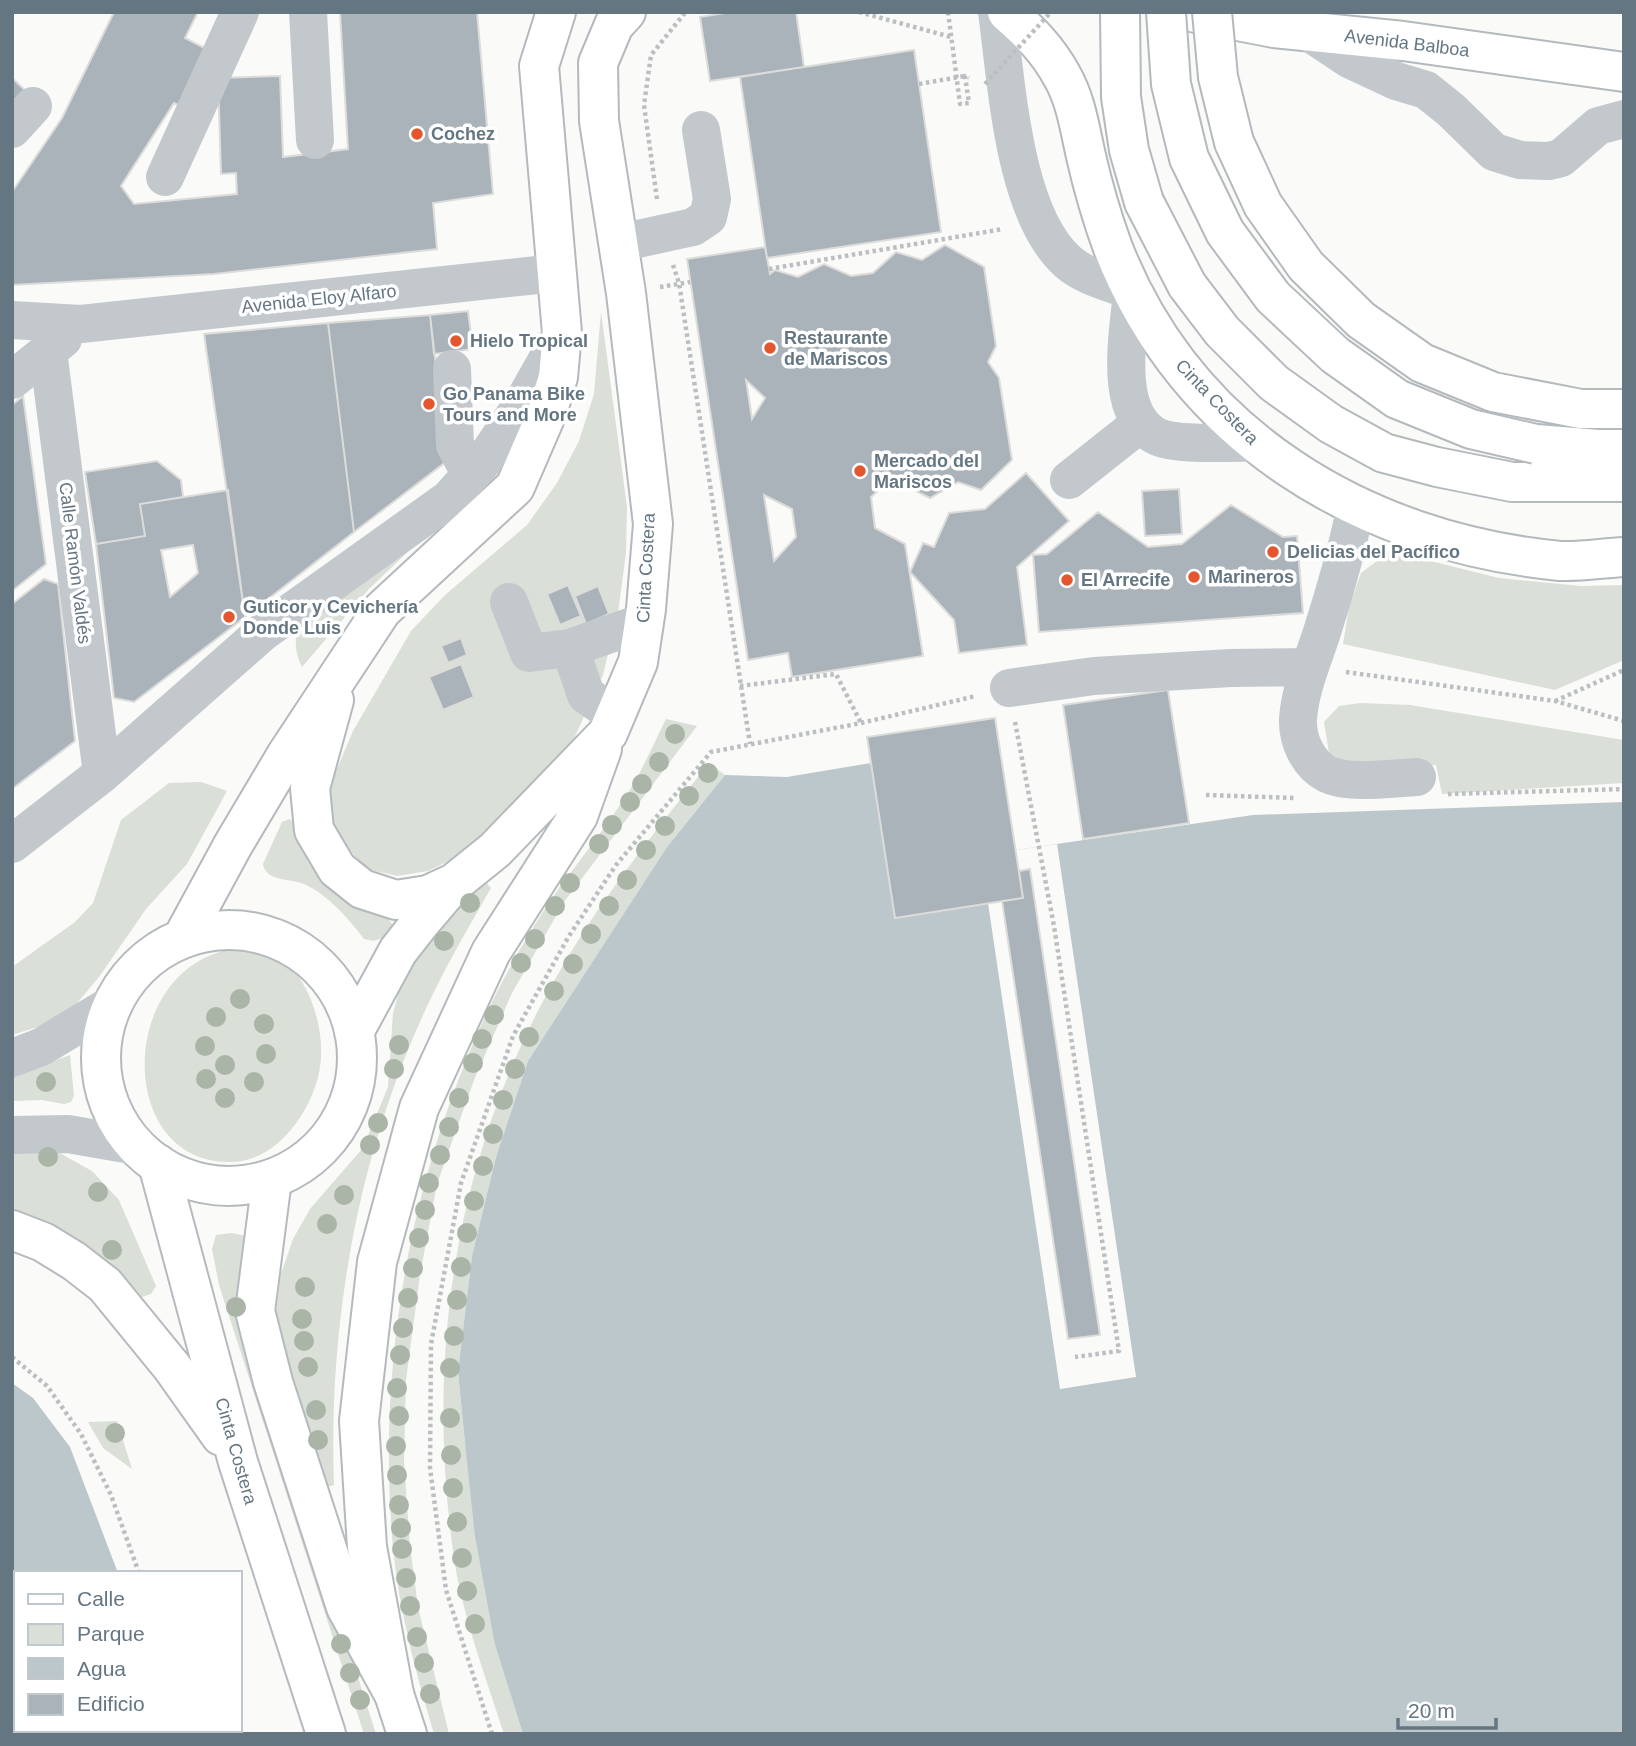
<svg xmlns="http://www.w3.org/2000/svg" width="1636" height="1746" font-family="Helvetica,sans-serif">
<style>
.green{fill:#dadfd7}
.water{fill:#bbc7cb}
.pier{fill:#fafaf8}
.building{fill:#aab3b9;stroke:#dcdcda;stroke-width:2;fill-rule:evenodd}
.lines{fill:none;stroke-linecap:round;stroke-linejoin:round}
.major-casing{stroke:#b5babe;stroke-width:42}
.highway-casing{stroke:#b4b9bd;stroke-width:42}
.path{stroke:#bbbfc2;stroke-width:4.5;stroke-dasharray:3.5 3.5;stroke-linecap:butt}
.minor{stroke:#c3c8cc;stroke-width:38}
.major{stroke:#fff;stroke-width:38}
.highway{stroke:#fff;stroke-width:38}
.highway-bridge-casing{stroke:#b4b9bd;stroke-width:42;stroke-linecap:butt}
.path-bridge{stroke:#bbbfc2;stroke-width:4.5;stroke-dasharray:3.5 3.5;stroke-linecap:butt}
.highway-bridge{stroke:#fff;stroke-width:38}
.tree{fill:#aab4a7}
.poi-dot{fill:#e4572e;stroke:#fff;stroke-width:2.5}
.labels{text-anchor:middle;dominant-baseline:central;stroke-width:7;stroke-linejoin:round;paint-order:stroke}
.street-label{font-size:18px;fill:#657683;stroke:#fff}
.poi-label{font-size:18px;font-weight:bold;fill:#657683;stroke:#fff;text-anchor:start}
</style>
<rect width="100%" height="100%" fill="#fafaf8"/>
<path class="green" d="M601,312L627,507L626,553L618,613L603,675L572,743L545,783L478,847L428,871L397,876L367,869L340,840L328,813L331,783L353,731L411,631L445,595L527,525L557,483L579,441L594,394Z
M417,543L369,589L302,667C293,648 295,637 301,617Z
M1390,551L1499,578L1581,586L1624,585V660L1555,690L1343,644L1349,607L1361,573Z
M1361,703L1410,705L1624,740V783L1442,794L1436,765L1360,772L1329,753L1324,722L1339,706Z
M666,719L697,726L564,902L512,993L474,1080L437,1184L420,1275L406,1380L404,1461L410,1546L418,1607L449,1734H434C416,1674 399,1610 393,1548C376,1358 412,1163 497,992C513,961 535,922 555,894C583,855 613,819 637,778C647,759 656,739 666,719Z
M709,763L725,775L667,847L528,1061L496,1157L472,1256L458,1373L465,1443L495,1645L523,1734H504C485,1674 461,1613 453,1551C425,1348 457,1146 561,969C603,896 657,829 709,763Z
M201,782L227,791L187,864L146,909L99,977L73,1008L47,1024L12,1035V967L75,922L93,903L121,820L169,783Z
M289,819L294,822C306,874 333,904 386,915L394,927L389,936L373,941L364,939C350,920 326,893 304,884C290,878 266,882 263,864L282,822Z
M484,880L491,888C467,930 443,971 423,1015C357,1160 328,1326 334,1485L320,1489L278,1348L276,1313L281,1274L293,1239L310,1209L362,1149L369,1133L388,1087L393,1013L399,991L414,952Z
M238,948C257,951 276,956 291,969C300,976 307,990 311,1000C320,1023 324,1048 319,1073C310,1114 275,1164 227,1162C114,1160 117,963 238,948Z
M70,1055L74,1096L71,1102L64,1104L42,1100L12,1101V1076Z
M12,1144L47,1146L92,1171L119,1200L156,1286L151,1294L142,1297C110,1258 62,1222 12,1209Z
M232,1233L250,1237L291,1466L376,1734H364L219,1285L212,1249L216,1235Z
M117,1421L132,1469L103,1448L88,1422Z"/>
<path class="water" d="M871,763L895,917L1023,898L1016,850L1253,815L1624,802V1734H523L495,1645L475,1536L465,1443L458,1372L472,1256L496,1157L528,1061L667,847L725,775L787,777Z
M12,1383L33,1398L70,1447L118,1573H16V1730H172L173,1734H12Z"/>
<path class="pier" d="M1057,844L1136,1377L1060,1389L988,903L1023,898L1016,850Z"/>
<path class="building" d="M114,12H198L185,38L218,55L190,110L174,103L121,186L134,204L237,194L236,173L221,174L218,78L280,76L283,157L348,149L340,12H477L493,194L433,203L437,249L214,274L12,285V192L62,118Z
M731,12H796L804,67L710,81L700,17Z
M914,50L941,232L767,258L740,77Z
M12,78L27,92L12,107Z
M945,245L984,267L996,346L988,362L999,378L1012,460L981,490L958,482L930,498L904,485L881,488L871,497L875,528L905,544L923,656L792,677L788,653L748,660L687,259L765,247L770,274L775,270L798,277L824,264L851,276L873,273L896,252L922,260ZM746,380L765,398L752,419ZM764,495L792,509L796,537L774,561Z
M468,311L473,349L434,354L430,315Z
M430,315L447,461L354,532L328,323Z
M328,323L354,532L245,617L204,334Z
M23,396L46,564L12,591V405Z
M157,461L181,480L183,497L140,504L145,536L96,544L85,472Z
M1026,473L1069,521L1017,567L1027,645L959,653L954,620L910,572L923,543L934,547L949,513L985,509Z
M1179,489L1182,534L1145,536L1142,491Z
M228,490L245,617L134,702L114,698L96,544L145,536L140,504ZM193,545L198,573L170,597L161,550Z
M1231,505L1283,537L1297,536L1303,613L1039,632L1033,555L1047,554L1098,512L1148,547L1182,544Z
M44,579L58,584L75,741L12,789V604Z
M568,585L581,616L560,625L547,594Z
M598,586L609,614L586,624L575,596Z
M461,638L467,655L448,663L441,646Z
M461,664L474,697L443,710L429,677Z
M1168,690L1189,823L1083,839L1063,705Z
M995,718L1023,898L895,918L867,737Z
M1030,869L1100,1335L1068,1339L1002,901L1023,898L1019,871Z"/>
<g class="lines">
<defs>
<path id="major" d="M158,1164L238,1462L326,1734
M272,1179L255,1311L273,1382L346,1607L394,1694L407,1734
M12,1230L43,1242L74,1261L105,1285L172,1367L221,1436"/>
<path id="highway" d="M1007,12C1029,31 1048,50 1062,76C1076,100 1080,130 1086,156C1093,187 1102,218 1113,248C1187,437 1363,542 1560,561C1581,562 1603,558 1624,557
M1191,12L1274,28L1403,41L1624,72
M1234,142L1263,205L1306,266L1361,320L1422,363L1493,392L1581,409H1624
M1144,202L1187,285L1222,331L1274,383L1331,424L1384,453L1437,467L1512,482H1624
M1536,444L1598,449H1624
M334,700L310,788L314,830L337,869L362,889L396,900L428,895L454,883
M101 1058a128 128 0 1 1 256 0a128 128 0 1 1-256 0Z
M182,939L233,845L287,754L382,610L515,487L547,413L558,377L562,333L539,66L556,12
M354,1032L398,951L420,923L454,883L495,850L608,733L638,662L646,609L653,524L626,293L599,121L598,63L614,25L626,12
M394,1694L367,1547L359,1421L377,1262L419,1108L491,952L578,816L602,749"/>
</defs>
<use href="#major" class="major-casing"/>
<use href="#highway" class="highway-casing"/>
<path class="path" d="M859,12L951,37
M948,12L960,104L969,103L965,76L969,78
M657,199L644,105L651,55L684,14L689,12
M673,265L679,283L750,744
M769,269L1003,229
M660,287L690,282
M1346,672L1555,701L1624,721
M740,686L836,674L861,723
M1555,701L1624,670
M1015,722L1054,926L1119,1351L1075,1357
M1448,794L1624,789
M1206,795L1296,798
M12,1357L47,1386L81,1434L111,1495L139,1573
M195,1730L196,1734
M492,1734L446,1590L430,1468L431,1344L461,1183L513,1036L569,936L616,865L711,752L861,723L976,696"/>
<path class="minor" d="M308,12L315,140
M997,12C1007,84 1013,213 1068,262C1085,277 1111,283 1132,291C1129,331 1111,415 1158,437C1178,446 1230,442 1255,443
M1307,31L1349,59L1396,81L1426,90L1451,110L1494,152L1520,160L1549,161L1561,158L1598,126L1624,119
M12,129L33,106
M165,177L240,12
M619,243L693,227L708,217L712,199L701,130
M12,320L81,324L556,273
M48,351L102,774
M452,369L455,445L471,475
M12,380L63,339
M1069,480L1141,423
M1356,507C1347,549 1335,591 1322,632C1313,660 1300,689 1298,719C1297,740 1308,764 1327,774C1348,785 1393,778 1417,777
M509,602L529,653L570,648
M1009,688L1094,676L1231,668L1310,667
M615,715L586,695L570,648L644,622
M12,844L102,774L263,632L449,499L485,459L522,404L562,333
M12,1058L41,1047L114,1003
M12,1135L68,1134L137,1146"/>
<use href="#major" class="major"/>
<use href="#highway" class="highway"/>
<defs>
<path id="highway-bridge" d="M1120,12L1121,97L1129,150L1144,202
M1166,12L1171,84L1189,158L1225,232L1273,297L1335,355L1397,399L1471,429L1536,444
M1212,12L1218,77L1234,142"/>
</defs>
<use href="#highway-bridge" class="highway-bridge-casing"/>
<path class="path-bridge" d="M919,84L965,76
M985,84L1051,12"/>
<use href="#highway-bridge" class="highway-bridge"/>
</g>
<g class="tree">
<circle cx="675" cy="734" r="10"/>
<circle cx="659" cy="762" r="10"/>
<circle cx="708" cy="773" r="10"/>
<circle cx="642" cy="784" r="10"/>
<circle cx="689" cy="796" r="10"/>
<circle cx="630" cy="802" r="10"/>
<circle cx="612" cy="825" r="10"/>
<circle cx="665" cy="826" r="10"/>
<circle cx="599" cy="844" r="10"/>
<circle cx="646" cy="850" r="10"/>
<circle cx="627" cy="880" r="10"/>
<circle cx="570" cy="883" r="10"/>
<circle cx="470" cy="903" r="10"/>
<circle cx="555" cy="906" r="10"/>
<circle cx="609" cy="906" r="10"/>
<circle cx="591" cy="934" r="10"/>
<circle cx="535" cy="939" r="10"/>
<circle cx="444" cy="941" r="10"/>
<circle cx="521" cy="963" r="10"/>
<circle cx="573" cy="964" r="10"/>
<circle cx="554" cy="991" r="10"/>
<circle cx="240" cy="999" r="10"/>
<circle cx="494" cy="1015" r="10"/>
<circle cx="216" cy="1017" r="10"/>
<circle cx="264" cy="1024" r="10"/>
<circle cx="529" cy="1037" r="10"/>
<circle cx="482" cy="1039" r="10"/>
<circle cx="399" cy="1045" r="10"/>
<circle cx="205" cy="1046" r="10"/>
<circle cx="266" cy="1054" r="10"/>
<circle cx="473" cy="1063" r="10"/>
<circle cx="225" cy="1065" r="10"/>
<circle cx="394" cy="1069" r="10"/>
<circle cx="515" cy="1069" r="10"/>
<circle cx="206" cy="1079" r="10"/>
<circle cx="46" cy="1082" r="10"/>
<circle cx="254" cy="1082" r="10"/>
<circle cx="225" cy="1098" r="10"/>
<circle cx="459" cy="1098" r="10"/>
<circle cx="503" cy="1100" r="10"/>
<circle cx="378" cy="1123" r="10"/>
<circle cx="449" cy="1127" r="10"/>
<circle cx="493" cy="1134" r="10"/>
<circle cx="370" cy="1145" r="10"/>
<circle cx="440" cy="1155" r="10"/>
<circle cx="48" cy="1157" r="10"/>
<circle cx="483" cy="1166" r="10"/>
<circle cx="429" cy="1183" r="10"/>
<circle cx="98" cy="1192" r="10"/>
<circle cx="344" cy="1195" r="10"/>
<circle cx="474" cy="1201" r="10"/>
<circle cx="425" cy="1210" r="10"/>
<circle cx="327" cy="1224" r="10"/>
<circle cx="467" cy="1233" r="10"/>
<circle cx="419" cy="1238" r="10"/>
<circle cx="112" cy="1250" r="10"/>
<circle cx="461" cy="1267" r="10"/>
<circle cx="413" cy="1268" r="10"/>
<circle cx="305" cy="1287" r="10"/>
<circle cx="408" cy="1298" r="10"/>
<circle cx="457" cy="1300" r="10"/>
<circle cx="236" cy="1307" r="10"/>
<circle cx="302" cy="1319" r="10"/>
<circle cx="403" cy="1328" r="10"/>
<circle cx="454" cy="1336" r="10"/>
<circle cx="304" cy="1341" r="10"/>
<circle cx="400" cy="1355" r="10"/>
<circle cx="308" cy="1367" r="10"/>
<circle cx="450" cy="1368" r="10"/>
<circle cx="397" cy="1388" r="10"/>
<circle cx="316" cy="1410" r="10"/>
<circle cx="399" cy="1416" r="10"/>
<circle cx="450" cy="1418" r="10"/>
<circle cx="115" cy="1433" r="10"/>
<circle cx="318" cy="1440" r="10"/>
<circle cx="396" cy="1446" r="10"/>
<circle cx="451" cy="1455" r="10"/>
<circle cx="397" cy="1475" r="10"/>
<circle cx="453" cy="1488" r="10"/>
<circle cx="399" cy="1505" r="10"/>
<circle cx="457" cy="1522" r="10"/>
<circle cx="401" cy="1528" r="10"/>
<circle cx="402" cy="1549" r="10"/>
<circle cx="462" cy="1558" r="10"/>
<circle cx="406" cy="1578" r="10"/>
<circle cx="467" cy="1591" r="10"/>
<circle cx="410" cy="1606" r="10"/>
<circle cx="475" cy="1624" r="10"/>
<circle cx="417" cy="1637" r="10"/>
<circle cx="341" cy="1644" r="10"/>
<circle cx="424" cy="1663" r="10"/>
<circle cx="350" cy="1673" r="10"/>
<circle cx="430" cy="1694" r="10"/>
<circle cx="360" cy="1700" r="10"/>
</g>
<g class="poi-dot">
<circle cx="417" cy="134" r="7"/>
<circle cx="456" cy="341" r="7"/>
<circle cx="770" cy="348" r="7"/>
<circle cx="429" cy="404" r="7"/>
<circle cx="860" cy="471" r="7"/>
<circle cx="1273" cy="552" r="7"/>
<circle cx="1194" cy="577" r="7"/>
<circle cx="1067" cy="580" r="7"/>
<circle cx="229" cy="617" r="7"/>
</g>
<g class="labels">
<g class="street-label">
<text transform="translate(1407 43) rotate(7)">Avenida Balboa</text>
<text transform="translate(319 299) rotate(-6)">Avenida Eloy Alfaro</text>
<text transform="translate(1217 402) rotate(46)">Cinta Costera</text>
<text transform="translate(75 563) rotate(83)">Calle Ramón Valdés</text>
<text transform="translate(646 568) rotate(-87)">Cinta Costera</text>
<text transform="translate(236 1451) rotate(74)">Cinta Costera</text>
</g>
<g class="poi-label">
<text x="431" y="134">Cochez</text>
<text x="784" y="338">Restaurante<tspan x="784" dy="21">de Mariscos</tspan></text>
<text x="470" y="341">Hielo Tropical</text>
<text x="443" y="394">Go Panama Bike<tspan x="443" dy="21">Tours and More</tspan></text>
<text x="874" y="461">Mercado del<tspan x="874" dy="21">Mariscos</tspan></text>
<text x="1287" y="552">Delicias del Pacífico</text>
<text x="1208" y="577">Marineros</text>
<text x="1081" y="580">El Arrecife</text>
<text x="243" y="607">Guticor y Cevichería<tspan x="243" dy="21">Donde Luis</tspan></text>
</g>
</g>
<rect width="1636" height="1746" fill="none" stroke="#657683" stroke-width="28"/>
<rect x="14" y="1571" width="228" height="161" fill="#ffffff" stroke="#c1c8cd" stroke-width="2"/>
<rect x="28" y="1594" width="35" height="10" fill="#ffffff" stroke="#c1c8cd" stroke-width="2"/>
<text x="77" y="1606" font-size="21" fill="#657683">Calle</text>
<rect x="28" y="1624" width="35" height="21" fill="#dadfd7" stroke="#c1c8cd" stroke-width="2"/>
<text x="77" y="1641" font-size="21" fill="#657683">Parque</text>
<rect x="28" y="1658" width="35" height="21" fill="#bbc7cb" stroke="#c1c8cd" stroke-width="2"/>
<text x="77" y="1676" font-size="21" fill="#657683">Agua</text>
<rect x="28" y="1694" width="35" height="21" fill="#aab3b9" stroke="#c1c8cd" stroke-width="2"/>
<text x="77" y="1711" font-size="21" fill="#657683">Edificio</text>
<path d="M1398 1718v10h98v-10" fill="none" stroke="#657683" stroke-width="3.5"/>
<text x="1408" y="1718" font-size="21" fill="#657683" stroke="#ffffff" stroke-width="5" paint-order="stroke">20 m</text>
</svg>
